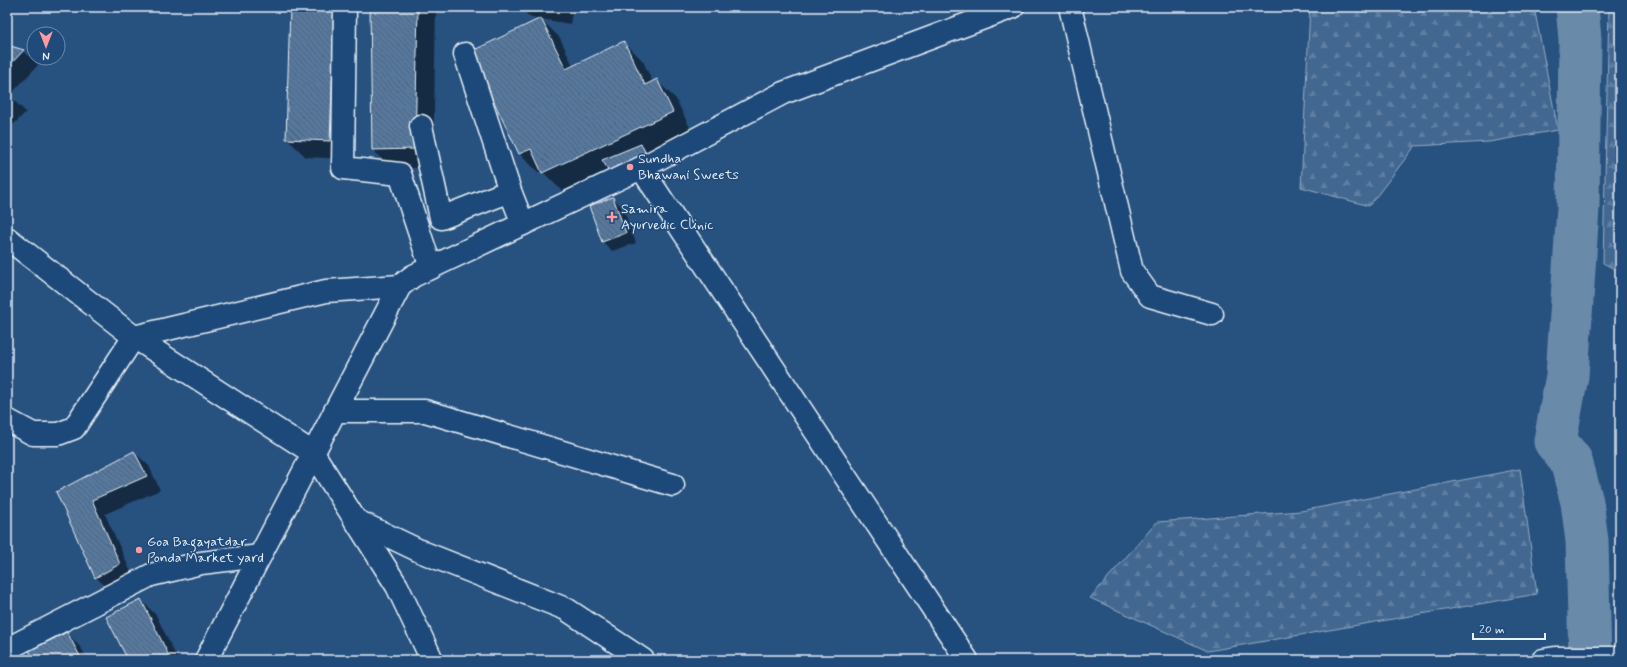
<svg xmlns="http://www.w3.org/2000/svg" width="1627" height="667" font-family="Mynerve,sans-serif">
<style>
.forest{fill:url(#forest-firs);stroke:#96acc4}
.shadow{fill:#0007}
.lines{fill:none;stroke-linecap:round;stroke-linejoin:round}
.river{stroke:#6b8aaa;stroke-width:43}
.building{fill:url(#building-back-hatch);stroke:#e8f1f8}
.minor-casing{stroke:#e8f1f8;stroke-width:25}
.major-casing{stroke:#e8f1f8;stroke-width:25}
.minor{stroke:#1f4a7a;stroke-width:22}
.major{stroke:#1f4a7a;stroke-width:22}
.poi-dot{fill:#ff9aa2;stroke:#1f4a7a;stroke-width:1.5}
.labels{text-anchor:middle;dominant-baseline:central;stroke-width:3;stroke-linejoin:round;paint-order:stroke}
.poi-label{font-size:14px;fill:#e8f1f8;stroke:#1f4a7a;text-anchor:start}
</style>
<defs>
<pattern id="forest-firs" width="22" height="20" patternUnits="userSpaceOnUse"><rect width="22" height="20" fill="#436891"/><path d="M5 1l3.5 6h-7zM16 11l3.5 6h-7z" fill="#5e7ea1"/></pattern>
<pattern id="building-back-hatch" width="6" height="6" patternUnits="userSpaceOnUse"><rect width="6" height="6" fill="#57789d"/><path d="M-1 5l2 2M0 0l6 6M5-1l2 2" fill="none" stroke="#4f6278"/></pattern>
</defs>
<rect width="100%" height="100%" fill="#27517f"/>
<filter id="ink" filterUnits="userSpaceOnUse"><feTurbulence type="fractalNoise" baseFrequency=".025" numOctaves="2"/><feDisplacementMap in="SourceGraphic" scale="8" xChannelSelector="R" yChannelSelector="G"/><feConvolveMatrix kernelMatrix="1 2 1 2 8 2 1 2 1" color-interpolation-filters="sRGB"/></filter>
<g filter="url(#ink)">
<path class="forest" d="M1310,7H1534L1558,130L1489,142L1415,146L1369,206L1301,187Z
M1609,7H1620V272L1603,263Z
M1520,469L1537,594L1208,651L1090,598L1157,522L1301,511Z"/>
<path class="shadow" d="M291,7H353L348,159L306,157L287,139Z
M371,7H436L433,167L391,169L373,150Z
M520,7H573L570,24L541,19L560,38L573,66L624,42L643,61L653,83L657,81L676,99L691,130L647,151L651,155L609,169L562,191L542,171L538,172L520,154L471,52L541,19L530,17Z
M7,46L23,51L38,65L9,96L26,112L7,131Z
M613,198L623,208L636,243L612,251L602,241Z
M134,452L149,466L160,490L105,514L134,579L110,592L96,577L58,492Z
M141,600L156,615L178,660H129Z
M67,633L81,648L88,660H36Z"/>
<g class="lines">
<path class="river" d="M1577,7L1580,39L1578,208L1567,376L1555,441L1571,461L1582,502L1587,541L1590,660"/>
</g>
<path class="building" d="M290,7H335L330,141L286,139Z
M370,7H418L415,149L372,150Z
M541,18L566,69L624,41L645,85L657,79L673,112L542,173L531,149L519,154L470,52Z
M7,45L24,50L7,68Z
M641,144L649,159L611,174L602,160Z
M613,197L626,233L602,242L589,206Z
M134,451L147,476L92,500L120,564L95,578L56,492Z
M141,599L170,658L167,660H128L106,617Z
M67,632L82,660H35L29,651Z"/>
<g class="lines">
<defs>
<path id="minor" d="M345,7L343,168L400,174L431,268
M1070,7L1132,271L1150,296L1212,314
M465,54L510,191L523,224
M421,126L441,218L510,191
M641,168L967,660
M7,238L134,337L313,453L397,586L432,660
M335,411H425L673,485
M7,420L33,434H58L74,428L134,337L326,291L400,286
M355,520L422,552L566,609L643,660
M7,649L151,575L201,563L260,556
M1543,660L1555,658H1620"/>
<path id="major" d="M206,660L400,286L413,276L641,168L783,93L1013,7"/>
</defs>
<use href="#minor" class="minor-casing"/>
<use href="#major" class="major-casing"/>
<use href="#minor" class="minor"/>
<use href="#major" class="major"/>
</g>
</g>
<g class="poi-dot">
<circle cx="630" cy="167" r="4"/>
<path d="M610 211h4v4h4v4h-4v4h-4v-4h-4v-4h4z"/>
<circle cx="139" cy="550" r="4"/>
</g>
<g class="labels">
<g class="poi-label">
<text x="638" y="159">Sundha<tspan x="638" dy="16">Bhawani Sweets</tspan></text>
<text x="621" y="209">Samira<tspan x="621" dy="16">Ayurvedic Clinic</tspan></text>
<text x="147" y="542">Goa Bagayatdar<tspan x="147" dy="16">Ponda Market yard</tspan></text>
</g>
</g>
<rect width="1627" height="667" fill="none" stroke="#1f4a7a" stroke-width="24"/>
<rect x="12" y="12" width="1603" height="643" fill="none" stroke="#e8f1f8" stroke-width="1.5" filter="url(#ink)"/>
<g transform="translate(46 46) rotate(180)"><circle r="19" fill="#1f4a7a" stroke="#6f8dac"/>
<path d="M0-3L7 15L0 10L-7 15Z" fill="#ff9aa2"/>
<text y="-6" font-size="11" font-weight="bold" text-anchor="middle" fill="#e8f1f8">N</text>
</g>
<path d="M1473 633v6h72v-6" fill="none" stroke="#e8f1f8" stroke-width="2"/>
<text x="1479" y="633" font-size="12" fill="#e8f1f8" stroke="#1f4a7a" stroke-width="3" paint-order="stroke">20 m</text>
</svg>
